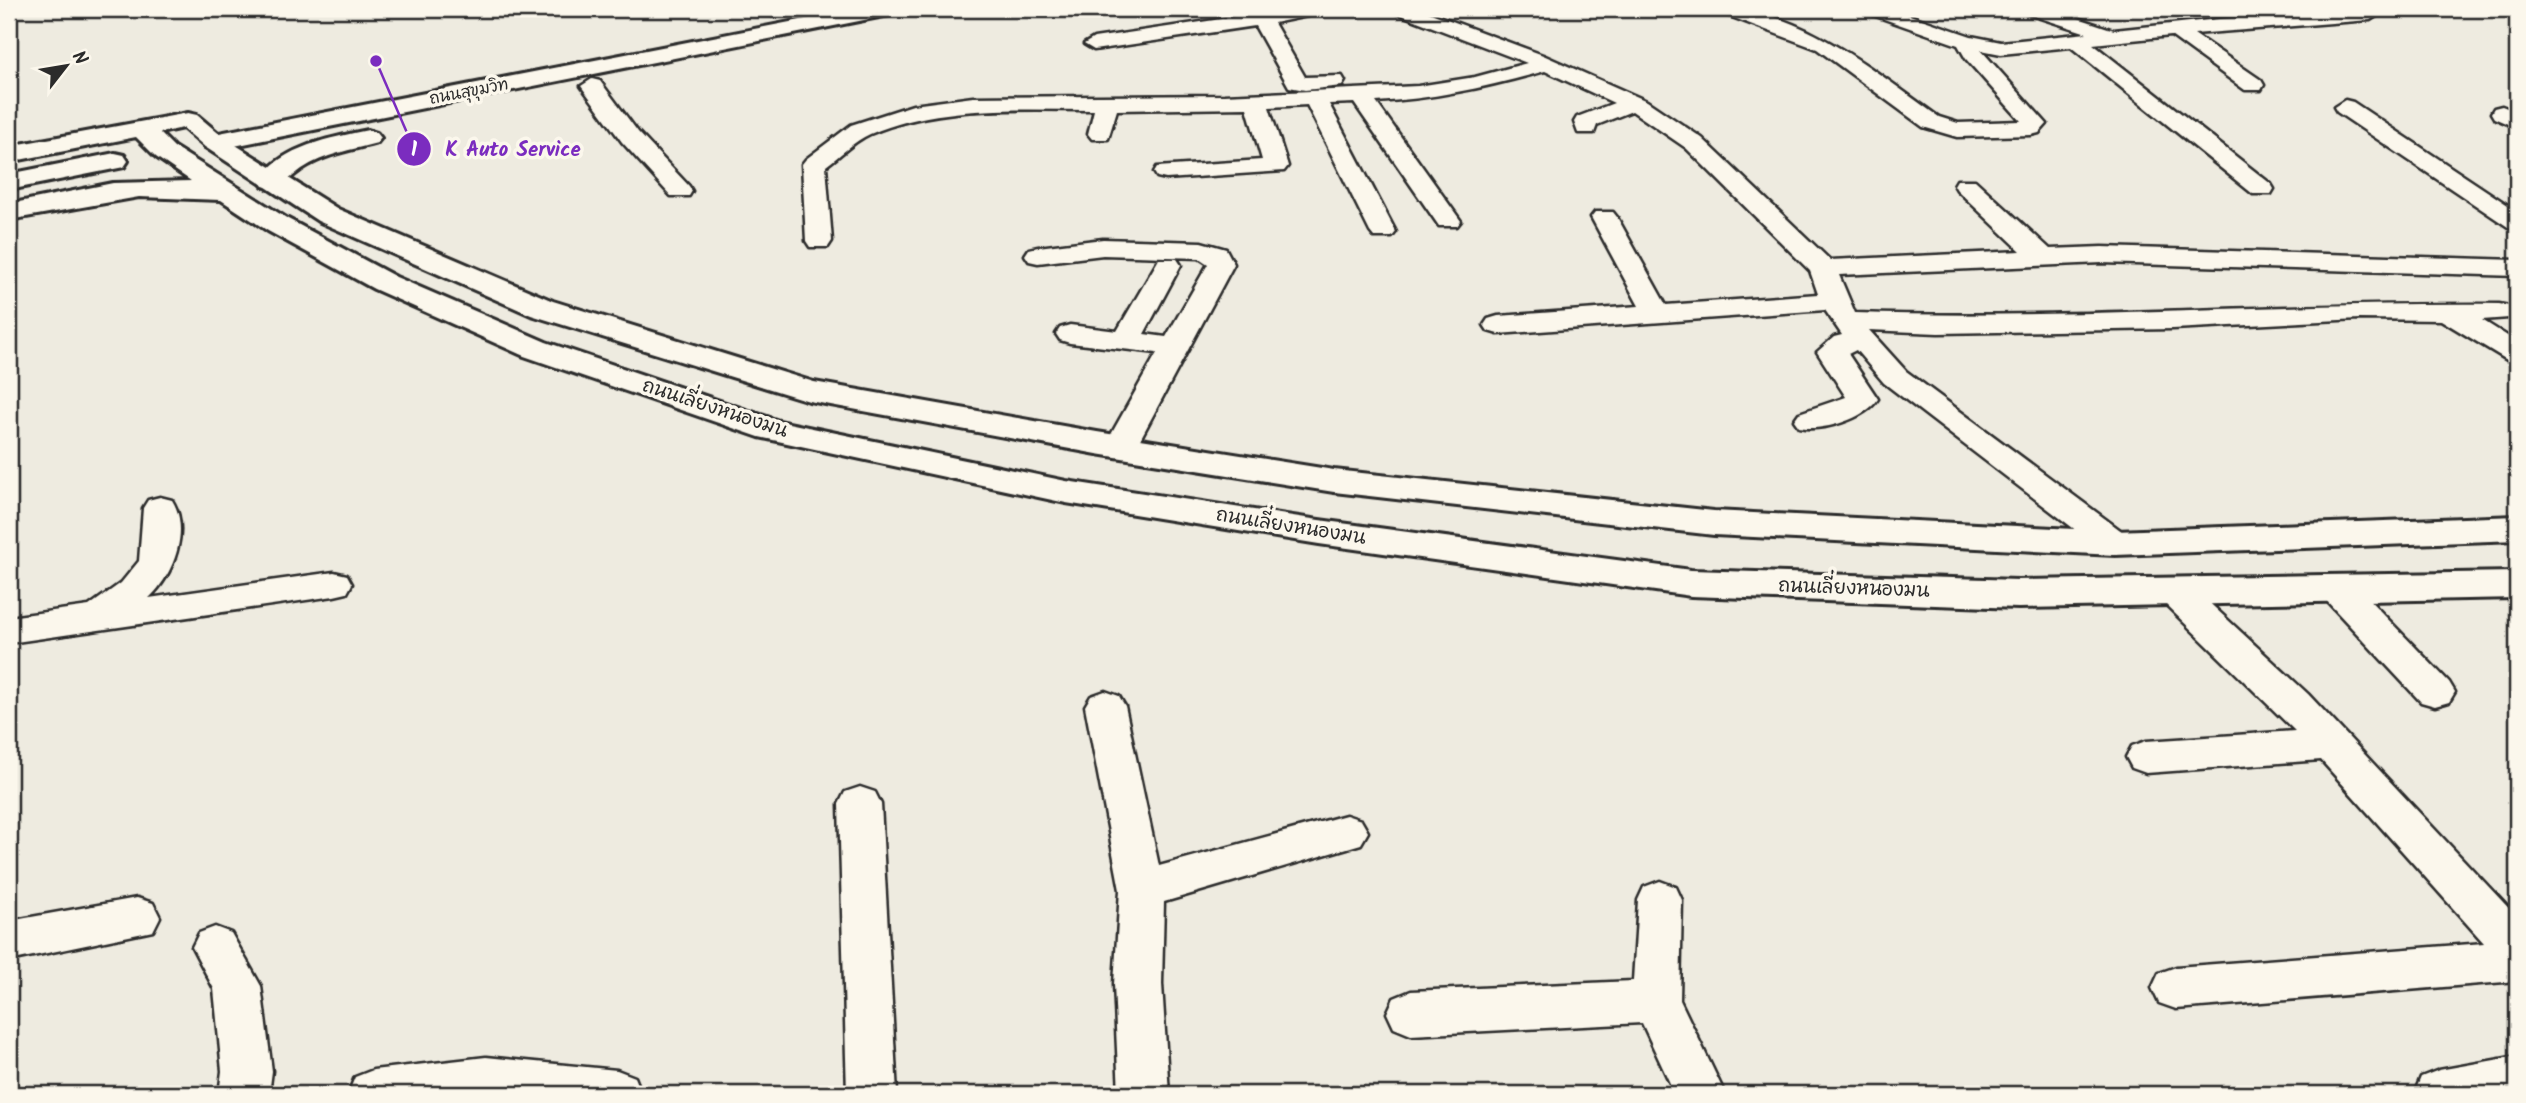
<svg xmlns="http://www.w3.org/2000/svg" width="2526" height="1103" font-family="Kalam,'Playpen Sans Thai',sans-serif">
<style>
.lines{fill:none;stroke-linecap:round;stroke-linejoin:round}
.minor-casing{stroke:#2b2b2b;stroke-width:5}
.major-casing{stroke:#2b2b2b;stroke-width:6}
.highway-casing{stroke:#2b2b2b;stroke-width:6}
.minor{fill:#fbf7ec;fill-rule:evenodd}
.major{fill:#fbf7ec;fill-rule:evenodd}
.highway{fill:#fbf7ec;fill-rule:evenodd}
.labels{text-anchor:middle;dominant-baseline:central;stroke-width:7;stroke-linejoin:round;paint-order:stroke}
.far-street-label{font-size:16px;fill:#2b2b2b;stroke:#fbf7ec}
.street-label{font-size:19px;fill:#2b2b2b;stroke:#fbf7ec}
.leader{fill:none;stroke:#7b2cbf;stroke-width:2.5}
.callout-dot{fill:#7b2cbf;stroke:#fbf7ec;stroke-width:2.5}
.mark-label{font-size:21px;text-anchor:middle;font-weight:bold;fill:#fff}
.callout-label{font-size:21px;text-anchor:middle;font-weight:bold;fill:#7b2cbf;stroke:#fbf7ec;stroke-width:7;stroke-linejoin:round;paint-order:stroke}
</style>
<rect width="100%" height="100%" fill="#eeebe0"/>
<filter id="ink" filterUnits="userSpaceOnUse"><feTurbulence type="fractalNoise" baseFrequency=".0143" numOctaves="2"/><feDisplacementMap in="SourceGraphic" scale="14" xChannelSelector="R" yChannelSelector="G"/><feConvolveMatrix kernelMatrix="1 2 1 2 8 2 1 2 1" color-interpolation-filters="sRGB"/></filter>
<g filter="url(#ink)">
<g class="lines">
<defs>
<path id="minor" d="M761,9H781L782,10L772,16Z
M1288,9H1325L1322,13L1274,23L1305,77L1342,76L1345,81L1342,86L1305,90L1289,87L1255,26L1094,50L1084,44L1094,38Z
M1393,9H1420L1543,55L1647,101L1702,138L1830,260L2021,251L1957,190L1954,185L1957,180H1975L2050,249L2102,247L2517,260V276L2102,263L1839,275L1855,313C2070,320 2284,302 2499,304L2509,306L2513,312L2509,318L2482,320L2517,342V363L2507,360L2441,320L2359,319L2173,329L1938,333L1869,330L1906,371L2127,535L2132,543L2127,551L2115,554L2103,551L1884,383L1856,350L1848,354L1878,399C1865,419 1822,432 1799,427L1794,420L1799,413L1846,397L1817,352L1834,337L1842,335L1825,310L1498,334L1488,331L1484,325L1488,319L1498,316L1639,306L1591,217L1595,212H1613L1617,217L1666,305L1818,294L1810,271L1686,148L1632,111L1597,125L1594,133H1578L1574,122L1577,117L1614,103L1545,71C1488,87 1434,99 1376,102L1461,221L1457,226H1439L1354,103L1329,104L1396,232L1392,237H1374L1370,232L1307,105L1269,107L1288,166L1284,171L1166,179L1157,177L1154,172L1157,167L1262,160L1247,108L1117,110L1108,139H1092L1088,134L1094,110C1019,110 940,104 870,134C854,141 840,156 826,166L832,241L828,247H810L806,241L802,164L806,159L851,125L913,105L973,97L1224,95L1418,86L1475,77L1527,63L1396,13Z
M1718,9C1797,5 1878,74 1939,117L1958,123L2021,121L1966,59L1958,45L1867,13L1864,9H1892L1971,36L2001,42L2087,33L2025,13L2022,9H2051L2114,30L2219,19L2388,9L2370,20L2194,34L2261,80L2264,85L2261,90H2245L2171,36L2093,44L2271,184L2274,189L2271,194H2253L2071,47L2001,54L1981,50L2047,124L2039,133L2031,135L1957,137L1923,127L1817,49L1721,13Z
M592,79L600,81L638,132L689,186L692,191L689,196H671L622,142L581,86Z
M2345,100L2353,102L2517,211V230L2508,227L2337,112L2334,107Z
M2502,106L2517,112V128L2494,118L2491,113L2494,108Z
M1103,239L1201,242L1226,249L1234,264L1136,447L1131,454L1120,457L1109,454L1104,447L1157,353L1070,343L1060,340L1056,334L1060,328L1070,325L1117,331L1159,259H1177L1181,265L1144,334L1166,337L1208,264L1199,258L1103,255L1038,263L1029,261L1025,255L1029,249L1038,247Z
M160,497L172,500C191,530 173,576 149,598L334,572L347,575L352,584L347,593L334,596L9,643V617L89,606L121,583L139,561L143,508L148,500Z
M2336,576L2349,579L2449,682L2455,692L2449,702L2435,706L2421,702L2323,597L2318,588L2323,579Z
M2174,579L2187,582L2308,694L2517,917V981L2176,1009L2159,1003L2152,988L2159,973L2176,967L2484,943L2321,760L2146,773L2132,768L2126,757L2132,746L2146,741L2295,731L2161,600L2156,591L2161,582Z
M1105,691L1119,696L1125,706L1159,866L1346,815L1361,820L1368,832L1361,844L1164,902L1162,984L1169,1094H1119L1114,984L1120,890L1085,706L1091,696Z
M860,787L875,792L881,804L897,1094H847L839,804L845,792Z
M1660,881L1676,887L1682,900L1680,1000L1725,1094H1675L1642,1023L1411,1035L1394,1028L1387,1013L1394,998L1411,991L1633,981L1638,900L1644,887Z
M137,898L153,903L160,917L153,931L9,961V921Z
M215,927L231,933L261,986L272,1071L269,1094H219L222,1071L214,989L192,947L199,933Z
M2517,1056V1094H2414L2421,1077L2439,1070Z
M486,1057L617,1070L635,1077L642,1094H348L355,1077L373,1070Z"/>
<path id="major" d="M857,9H900L889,15L214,150L205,147L201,142L205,137L214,134Z
M368,130L377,133L381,138L377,143C351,150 325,154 302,169C288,179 281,190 263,186L259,180C282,146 331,138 368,130Z"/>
<path id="highway" d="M188,113L197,115L223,137L338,209L553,301L814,382L1097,432L1334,470L1714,511L2115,531L2517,516V540L2115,555L1714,535L1334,492L1097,454L809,401L531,315L318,221L205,147L183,128L160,133L174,147L288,219L396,277L546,342L779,421L1066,481L1319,520L1691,570L2018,580L2517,572V598L2018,608L1691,596L1319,544L1066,503L759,437L524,356L374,289L268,231L221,200L139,197L9,220V204L113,183L191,181L156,157L136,137L9,162V146Z
M115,153L124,155L128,161L124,167L9,190V174Z"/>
</defs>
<use href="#minor" class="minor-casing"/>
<use href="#major" class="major-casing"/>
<use href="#highway" class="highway-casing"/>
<use href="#minor" class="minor"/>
<use href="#major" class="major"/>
<use href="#highway" class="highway"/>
</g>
</g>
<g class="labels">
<g class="far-street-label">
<text transform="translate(469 92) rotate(-11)">ถนนสุขุมวิท</text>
</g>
<g class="street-label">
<text transform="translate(715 409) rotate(18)">ถนนเลี่ยงหนองมน</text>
<text transform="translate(1291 527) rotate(9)">ถนนเลี่ยงหนองมน</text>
<text transform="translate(1854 589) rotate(2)">ถนนเลี่ยงหนองมน</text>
</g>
</g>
<path class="leader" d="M376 61L414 149"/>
<g class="callout-dot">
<circle cx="376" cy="61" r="7"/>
<circle cx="414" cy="149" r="18"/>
</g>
<g class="mark-label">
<text x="414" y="156">1</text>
</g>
<g class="callout-label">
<text x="513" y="156">K Auto Service</text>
</g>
<rect width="2526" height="1103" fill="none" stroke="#fbf7ec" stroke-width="35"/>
<rect x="18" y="18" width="2491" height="1068" fill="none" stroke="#2b2b2b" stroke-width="2.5" filter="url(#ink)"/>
<g transform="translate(66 66) rotate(59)" stroke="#fbf7ec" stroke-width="5" paint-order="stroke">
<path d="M0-5L12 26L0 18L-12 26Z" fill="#2b2b2b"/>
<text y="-10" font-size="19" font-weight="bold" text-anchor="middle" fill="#2b2b2b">N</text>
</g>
</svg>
